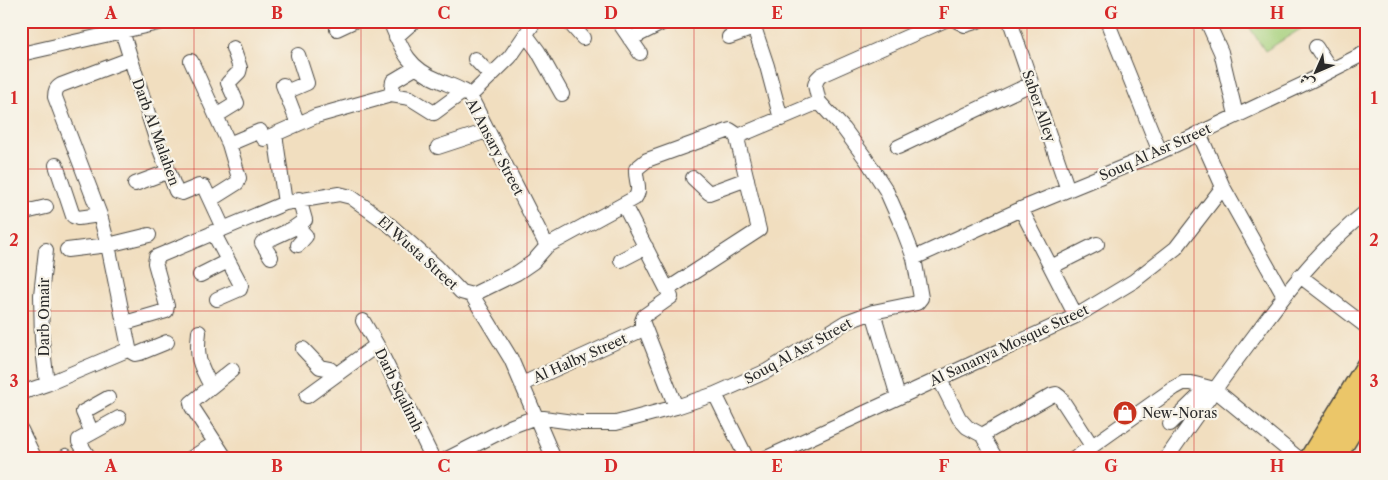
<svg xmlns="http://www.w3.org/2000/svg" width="1388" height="480" font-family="'Libre Caslon Text',Amiri,serif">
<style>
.green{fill:#a6d07c;stroke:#687e54}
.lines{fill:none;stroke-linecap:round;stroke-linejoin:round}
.minor-casing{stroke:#494641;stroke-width:16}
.highway-casing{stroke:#494641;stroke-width:24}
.minor{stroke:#fff;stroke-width:14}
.highway{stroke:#ebc669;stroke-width:21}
.grid{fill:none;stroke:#d62828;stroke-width:1;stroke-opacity:0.55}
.labels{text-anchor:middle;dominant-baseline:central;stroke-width:4.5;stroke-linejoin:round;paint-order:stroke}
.street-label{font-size:14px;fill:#2b2b2b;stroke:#f7f3e8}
.poi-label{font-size:14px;fill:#2b2b2b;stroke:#f7f3e8;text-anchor:start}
.neatline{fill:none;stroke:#d62828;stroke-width:2}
.grid-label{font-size:16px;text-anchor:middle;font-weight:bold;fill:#d62828}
</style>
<rect width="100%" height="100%" fill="#f7f3e8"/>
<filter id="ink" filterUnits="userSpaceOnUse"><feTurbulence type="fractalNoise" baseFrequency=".02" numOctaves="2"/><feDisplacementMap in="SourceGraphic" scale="10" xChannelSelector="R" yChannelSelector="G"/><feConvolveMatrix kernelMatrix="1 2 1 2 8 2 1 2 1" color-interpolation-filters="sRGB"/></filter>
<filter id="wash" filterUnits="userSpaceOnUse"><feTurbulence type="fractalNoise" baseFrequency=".0096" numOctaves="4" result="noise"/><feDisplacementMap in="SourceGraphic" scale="20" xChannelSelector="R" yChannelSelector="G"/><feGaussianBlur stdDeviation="1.12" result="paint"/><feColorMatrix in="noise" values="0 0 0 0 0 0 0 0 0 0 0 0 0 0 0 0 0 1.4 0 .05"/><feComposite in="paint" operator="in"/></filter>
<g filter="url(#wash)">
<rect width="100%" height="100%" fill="#f1debf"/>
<path class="green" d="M1260,21H1305L1307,25L1265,51L1250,28Z"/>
</g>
<g filter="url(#ink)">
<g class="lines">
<defs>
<path id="minor" d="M390,21C402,50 408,68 438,80C449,85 461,88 470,96L547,246
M568,21L583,38
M618,21L640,53
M752,21L767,66L781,119
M957,21L965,25L978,21
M1010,21L1068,190
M1107,21L1160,152
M1207,21L1221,52L1236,115
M337,29L354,21
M122,31L157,142L176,191L182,193L199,186L204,187L223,228
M526,35L538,51L562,94
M396,37L414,21
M729,37L754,28
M630,39L666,21
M1316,47L1331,70
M21,54L167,21
M475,59L491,76
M191,61L229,144L239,178L237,183L210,200
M283,85L298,124
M286,92L307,83L298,55
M391,95L393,81L415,68
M470,96L510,57L535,21
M216,116L237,103L228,83L239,72L240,68L233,48
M1199,133L1223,187L1284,296
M275,134L285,203
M736,137L819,102
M229,144L260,131L264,139L316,116L391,95L410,98L434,113L464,91
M438,147L487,131
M898,147L1031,84
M56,165L73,216L78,218L100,215
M693,178L709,193L747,179
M135,184L167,172
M1021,209L1076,316
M21,213L46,207
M297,226L306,236L298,245
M213,232L241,285L240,289L217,299
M46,250L41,295L42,340L47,384
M67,250L108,245L149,235
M271,257L262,243L292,229L305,220L299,199
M914,258L1021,209L1160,152L1308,82L1367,52
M621,260L646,247
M1051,267L1097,244
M200,275L228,261
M1300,276L1367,327
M472,295L511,359L554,459
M873,312L898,397
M363,321L377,345L433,459
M642,321L676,407
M125,323L166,311L167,306L155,263L156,257L285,203L339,194L351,197L391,226L437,267L461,292L472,295L517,273L533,262L547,246L635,198C642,189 635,180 636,169L647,160L730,130L736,134L759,230L668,289
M199,332C196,357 199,364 211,386
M303,349L320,367L330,369L335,375
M128,350L135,354L140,353L167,342
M939,378L959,418L967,427L982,435L996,459
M522,384L637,332L642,328V321L644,316L671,297L624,205
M21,393L47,384L125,351L129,348L108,245L100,215L55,97C55,91 56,88 61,85L130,59
M715,394L747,459
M307,396L377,345
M1170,424L1207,388
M21,430L35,459
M92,433L83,412L108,398
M982,435L1052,395L1056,394L1060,397L1092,446
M61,459L66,456L69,459
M90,459L79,442V440L119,418
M190,459L215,443
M226,459L192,407L191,403L232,370
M447,459L512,426L536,417L580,423H616L676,407L715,394L767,371L846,322L873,312L917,303L921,298L914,258L901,224L886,190L866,159L844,129L819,102L815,85L817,79L821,75L943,21
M764,459L1076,316L1134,281L1176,248L1223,187
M1074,459L1174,388L1183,383H1191L1214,389L1299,459
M1166,459C1195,417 1224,376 1255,335C1288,290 1322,246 1367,211"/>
<path id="highway" d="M1310,459L1367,366
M1334,459L1367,405"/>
</defs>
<use href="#minor" class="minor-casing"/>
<use href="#highway" class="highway-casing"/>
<use href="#minor" class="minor"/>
<use href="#highway" class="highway"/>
</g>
</g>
<path class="grid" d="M194,21V459M361,21V459M527,21V459M694,21V459M861,21V459M1027,21V459M1194,21V459M21,169H1367M21,311H1367"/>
<defs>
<symbol id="shop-disc" viewBox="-11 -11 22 22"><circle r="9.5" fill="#c8321e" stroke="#f7f3e8"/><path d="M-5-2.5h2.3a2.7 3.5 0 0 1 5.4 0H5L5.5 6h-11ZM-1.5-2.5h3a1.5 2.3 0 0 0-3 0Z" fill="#fff"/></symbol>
</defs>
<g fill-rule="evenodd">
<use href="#shop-disc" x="1111" y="399" width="28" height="28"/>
</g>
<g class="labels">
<g class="street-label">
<text transform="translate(1039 106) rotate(71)">Saber Alley</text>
<text transform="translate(156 132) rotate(70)">Darb Al Malahen</text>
<text transform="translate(495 147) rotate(62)">Al Ansary Street</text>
<text transform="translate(1155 152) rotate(-24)">Souq Al Asr Street</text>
<text transform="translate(418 253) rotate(42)">El Wusta Street</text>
<text transform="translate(44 317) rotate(-90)">Darb Omair</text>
<text transform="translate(1009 345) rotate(-25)">Al Sananya Mosque Street</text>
<text transform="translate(798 351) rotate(-29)">Souq Al Asr Street</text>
<text transform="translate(580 358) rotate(-24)">Al Halby Street</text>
<text transform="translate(399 390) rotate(64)">Darb Sqalimh</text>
</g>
<g class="poi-label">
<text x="1142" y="413">New-Noras</text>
</g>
</g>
<rect width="1388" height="480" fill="none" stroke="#f7f3e8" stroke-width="55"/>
<g transform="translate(1316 72) rotate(225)" stroke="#f7f3e8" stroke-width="4" paint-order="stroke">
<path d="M0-4L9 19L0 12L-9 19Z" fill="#2b2b2b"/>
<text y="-8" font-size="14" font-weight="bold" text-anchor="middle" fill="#2b2b2b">ش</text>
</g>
<rect x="28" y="28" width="1332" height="424" class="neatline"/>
<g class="grid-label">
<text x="111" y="19">A</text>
<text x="277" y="19">B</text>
<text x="444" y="19">C</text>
<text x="611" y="19">D</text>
<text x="777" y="19">E</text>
<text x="944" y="19">F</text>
<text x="1111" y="19">G</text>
<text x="1277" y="19">H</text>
<text x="14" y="104">1</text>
<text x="1374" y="104">1</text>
<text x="14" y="246">2</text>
<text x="1374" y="246">2</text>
<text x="14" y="387">3</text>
<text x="1374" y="387">3</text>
<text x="111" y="472">A</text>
<text x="277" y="472">B</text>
<text x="444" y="472">C</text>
<text x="611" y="472">D</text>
<text x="777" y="472">E</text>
<text x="944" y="472">F</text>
<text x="1111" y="472">G</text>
<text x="1277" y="472">H</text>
</g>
</svg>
